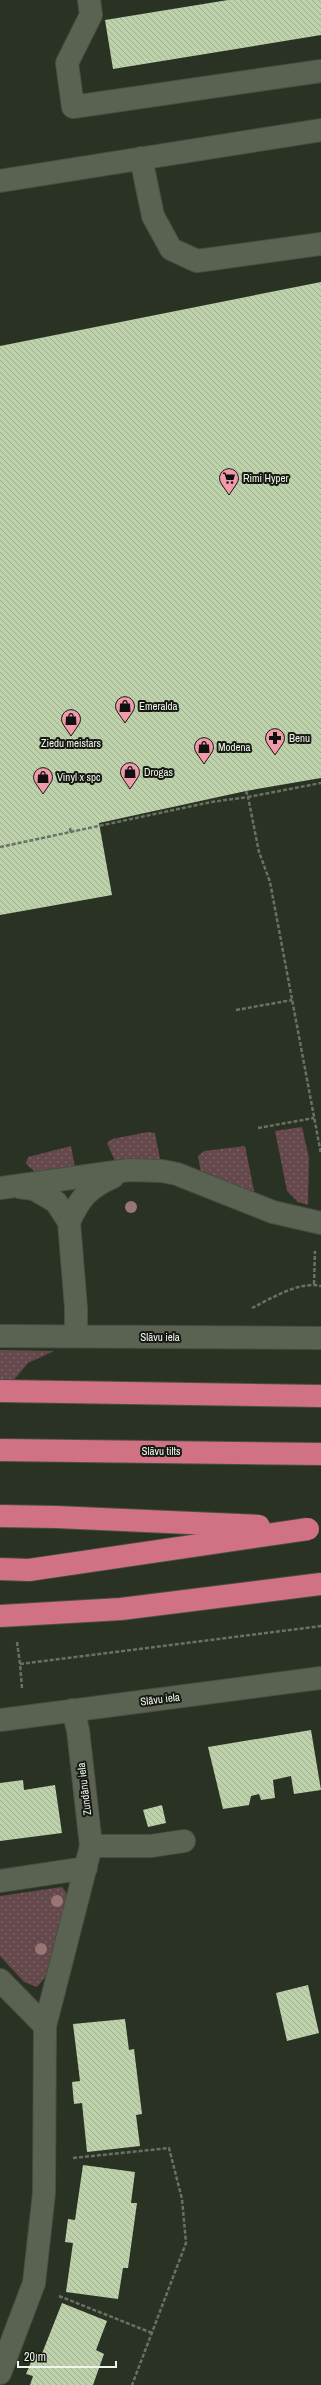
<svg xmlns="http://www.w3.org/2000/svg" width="321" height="2385" font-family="'Archivo Narrow',sans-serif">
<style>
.grass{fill:url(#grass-dots)}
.building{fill:url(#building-back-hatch)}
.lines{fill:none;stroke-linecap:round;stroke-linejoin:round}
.minor-casing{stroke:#484f42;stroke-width:24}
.path{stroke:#6a7164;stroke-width:2.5;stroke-dasharray:4 2;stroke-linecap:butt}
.minor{stroke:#5a6352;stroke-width:22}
.highway-bridge-casing{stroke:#484f42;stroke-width:24;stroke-linecap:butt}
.highway-bridge{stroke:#d07184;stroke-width:22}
.tree{fill:#9a7575}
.labels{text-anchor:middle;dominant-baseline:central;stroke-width:4;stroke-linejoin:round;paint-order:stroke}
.poi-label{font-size:11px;fill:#f0f5ec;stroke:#151912;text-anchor:start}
.street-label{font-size:11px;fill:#f0f5ec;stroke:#151912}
</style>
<defs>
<pattern id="grass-dots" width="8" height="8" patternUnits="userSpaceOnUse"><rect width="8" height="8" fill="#65484c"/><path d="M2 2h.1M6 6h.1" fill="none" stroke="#7b6366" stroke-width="1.8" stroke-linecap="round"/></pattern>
<pattern id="building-back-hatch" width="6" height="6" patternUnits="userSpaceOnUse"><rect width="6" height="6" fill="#bdd1ab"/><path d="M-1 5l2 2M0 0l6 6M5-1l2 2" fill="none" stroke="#a0af92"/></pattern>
</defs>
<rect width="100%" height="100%" fill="#2a3223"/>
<path class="grass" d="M302,1127L309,1158L308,1205L298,1202L287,1191L275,1131Z
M148,1132L155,1133L160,1159L156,1164L115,1161L107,1143L112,1139Z
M71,1146L75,1168C59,1171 37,1180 26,1163L28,1157Z
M245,1146L254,1191L249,1195L201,1173L198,1156L204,1151Z
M0,1350L54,1351L28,1363L9,1386L0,1385Z
M62,1887L71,1899L47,1975L37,1987L24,1982L0,1956V1896Z"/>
<path class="building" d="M228,0H321V35L113,69L105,20Z
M321,282V778L246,791L99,823L112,895L0,915V346Z
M311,1730L321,1790L294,1794L291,1776L273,1780L275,1798L261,1800L259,1794L251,1796L249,1805L223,1809L208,1747Z
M23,1780L24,1790L55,1785L62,1833L0,1841V1783Z
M162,1805L166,1823L148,1827L143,1810Z
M308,1985L319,2033L287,2041L276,1993Z
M125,2019L129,2050L134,2049L142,2114L136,2115L140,2146L87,2152L82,2103L74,2104L72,2082L80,2081L73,2024Z
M83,2165L135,2172L131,2203H137L128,2268H123L118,2299L66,2292L73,2243L65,2242L68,2219L75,2220Z
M62,2303L107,2321L96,2350L104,2354L93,2385H30L33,2376L26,2374L29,2367L34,2353L41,2356Z"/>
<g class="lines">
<defs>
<path id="minor" d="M89,0L91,15L67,63L73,107L321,71
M141,158L153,216L171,249L197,261L321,244
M0,181L321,130
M19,1187L34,1189L56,1202L69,1222L76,1308V1336
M0,1188L129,1170L162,1171L177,1174L273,1212L321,1223
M69,1222C80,1198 88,1188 113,1177
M0,1336L321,1338
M0,1720L321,1678
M91,1846H151L184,1841
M0,1881L86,1868
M0,1980L45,2026
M0,2373L34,2283L44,2193L45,2026L91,1846L78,1730L73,1710"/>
</defs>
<use href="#minor" class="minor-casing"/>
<path class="path" d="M246,791L248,797L321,783
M70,828L71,833
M0,847L211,802L248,797L259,852L270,882L321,1154
M236,1010L292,1000
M258,1128L314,1118
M314,1284L315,1251
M252,1308C272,1298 299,1281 321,1286
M17,1642L20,1664
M22,1688L20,1664L321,1626
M73,2158L169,2148L182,2199L186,2243L132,2385
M59,2296L152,2333"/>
<use href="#minor" class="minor"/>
<defs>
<path id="highway-bridge" d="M0,1391L321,1396
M0,1450L321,1454
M0,1516L56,1517L259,1526
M0,1569L29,1570L308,1529
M0,1616L121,1609L321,1584"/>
</defs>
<use href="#highway-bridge" class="highway-bridge-casing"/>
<use href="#highway-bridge" class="highway-bridge"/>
</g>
<g class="tree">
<circle cx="131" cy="1207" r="6"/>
<circle cx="57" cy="1901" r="6"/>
<circle cx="41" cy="1949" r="6"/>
</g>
<defs>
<symbol id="supermarket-pin" viewBox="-11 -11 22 30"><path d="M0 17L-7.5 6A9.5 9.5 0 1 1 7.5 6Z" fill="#f39aaa" stroke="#151912"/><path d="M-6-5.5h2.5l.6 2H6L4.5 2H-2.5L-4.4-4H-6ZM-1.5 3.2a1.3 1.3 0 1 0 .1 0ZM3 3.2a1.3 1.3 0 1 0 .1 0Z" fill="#111"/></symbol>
<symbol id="shop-pin" viewBox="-11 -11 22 30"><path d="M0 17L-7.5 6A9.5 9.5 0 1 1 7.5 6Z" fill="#f39aaa" stroke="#151912"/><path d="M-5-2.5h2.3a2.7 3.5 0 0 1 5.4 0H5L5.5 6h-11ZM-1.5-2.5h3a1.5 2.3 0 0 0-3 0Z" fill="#111"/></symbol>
<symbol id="pharmacy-pin" viewBox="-11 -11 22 30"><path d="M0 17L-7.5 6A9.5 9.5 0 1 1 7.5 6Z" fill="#f39aaa" stroke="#151912"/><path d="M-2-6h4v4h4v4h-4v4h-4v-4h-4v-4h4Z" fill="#111"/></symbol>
</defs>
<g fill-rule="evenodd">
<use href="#supermarket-pin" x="218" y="467" width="22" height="30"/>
<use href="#shop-pin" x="114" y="695" width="22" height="30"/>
<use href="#shop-pin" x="60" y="708" width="22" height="30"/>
<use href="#pharmacy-pin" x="264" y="727" width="22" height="30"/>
<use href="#shop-pin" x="193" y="736" width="22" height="30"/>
<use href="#shop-pin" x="119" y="761" width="22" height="30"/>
<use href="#shop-pin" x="32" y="766" width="22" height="30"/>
</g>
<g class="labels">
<g class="poi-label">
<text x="243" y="478">Rimi Hyper</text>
<text x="139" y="706">Emeralda</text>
<text x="289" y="738">Benu</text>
<text x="71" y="743" text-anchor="middle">Ziedu meistars</text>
<text x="218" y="747">Modena</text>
<text x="144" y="772">Drogas</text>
<text x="57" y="777">Vinyl x spc</text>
</g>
<g class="street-label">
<text x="160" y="1337">Slāvu iela</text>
<text x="161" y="1451">Slāvu tilts</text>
<text transform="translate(160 1699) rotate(-7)">Slāvu iela</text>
<text transform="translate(84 1789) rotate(-97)">Zundānu iela</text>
</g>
</g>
<path d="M18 2361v6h98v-6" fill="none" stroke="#f0f5ec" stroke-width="2"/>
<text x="24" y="2361" font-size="12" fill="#f0f5ec" stroke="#151912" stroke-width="3" paint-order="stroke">20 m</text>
</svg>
